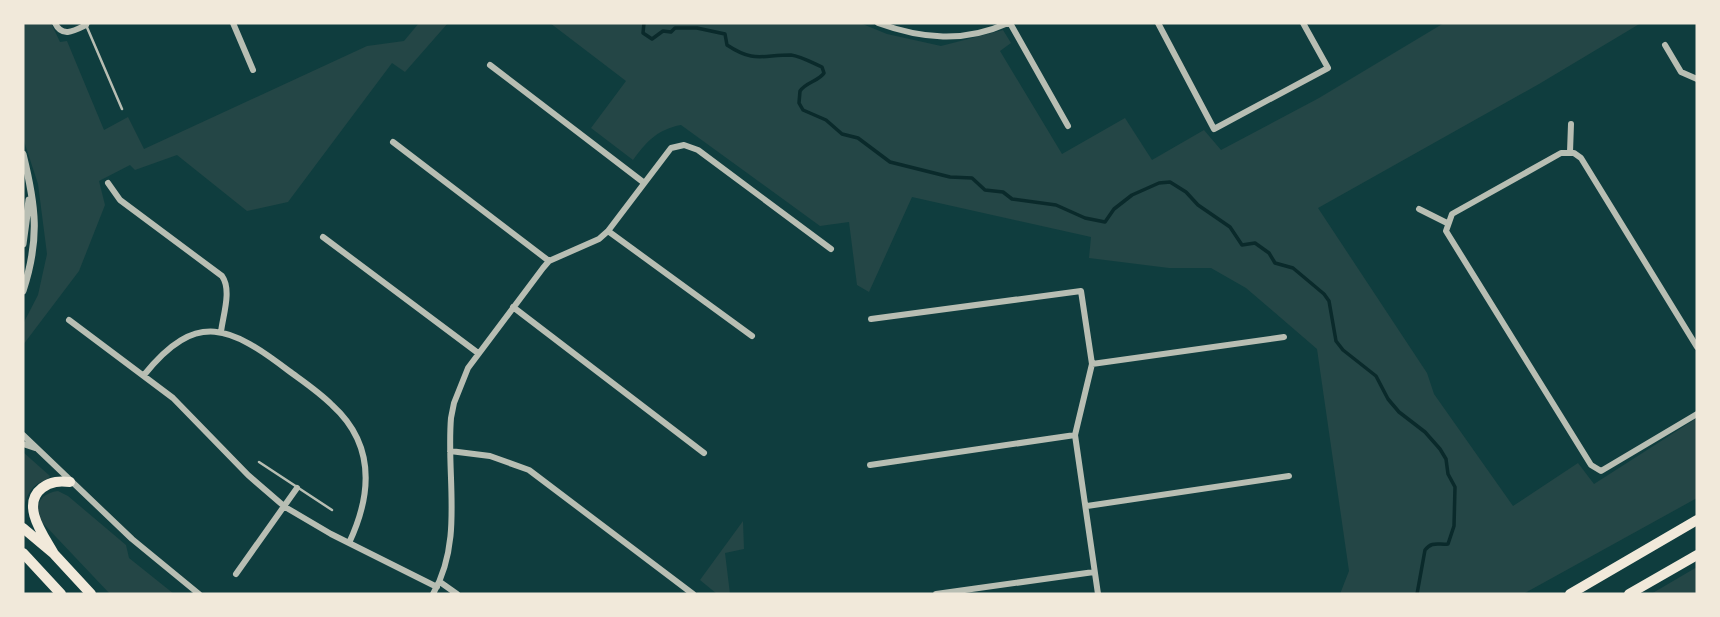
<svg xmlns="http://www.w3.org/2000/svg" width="1720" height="617" font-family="Overpass,sans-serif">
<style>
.green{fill:#244646}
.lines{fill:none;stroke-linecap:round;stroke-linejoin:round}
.stream{stroke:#0a2a2b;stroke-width:3.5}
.service{stroke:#b8beb3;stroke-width:2.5}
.minor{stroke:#b8beb3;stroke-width:6}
.tertiary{stroke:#b8beb3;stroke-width:7}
.primary{stroke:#f1e9da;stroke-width:10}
</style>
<rect width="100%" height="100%" fill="#0f3d3e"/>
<path class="green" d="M23,23H51L60,42L67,41L104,130L128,117L144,149L367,46L404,41L419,23H448L405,72L392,63L288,202L247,211L177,155L135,170L130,165L99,181L105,205L79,271L23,345V324L38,295L47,254L38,184L23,138Z
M550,23H860L887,34L941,46L1003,30L1011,43L1000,51L1062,154L1125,118L1152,160L1204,130L1221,150L1319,98L1444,23H1641L1539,84L1318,208L1427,373L1434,394L1513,506L1578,463L1594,484L1697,418V498L1523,594H1340L1349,571L1317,349L1246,288L1211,268H1169L1089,258L1091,237L912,197L869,292L857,285L849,222L820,226L681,125C658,129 646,142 633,160L591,128L626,81Z
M23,452L50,476L48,479C31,484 26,496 23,511Z
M58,491L68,496L126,545L129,558L174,594H110L39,519C34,503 42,493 58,491Z
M743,521L744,549L725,553L730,594H717L700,580Z
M1697,567V594H1651Z"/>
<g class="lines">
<path class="stream" d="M644,23L643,33L652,39L663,31L671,32L675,28H697L725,34L727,45C754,63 762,55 791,55C800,56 813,63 822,67L824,73C819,81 806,82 800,91L799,103L803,110L826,120L842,134L858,138L890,162L950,177L972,178L985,190L1003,192L1012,199L1056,205L1085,218L1105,222L1114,209L1132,195L1159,183L1170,182L1186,192L1198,205L1230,227L1242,245L1255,243L1269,253L1275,263L1293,268L1324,294L1329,301L1336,341L1343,350L1376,376L1388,399L1399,412L1425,432L1440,449L1446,459L1448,474L1455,487L1454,526L1448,544C1438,545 1432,541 1425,550L1417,594"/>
<path class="service" d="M90,23L86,25L122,109
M259,462L332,510"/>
<path class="minor" d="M55,23C62,38 74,31 86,25
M233,23L253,70
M878,23C922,39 964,43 1008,23
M1010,23L1068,126
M1158,23L1214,129L1328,68L1303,23
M1665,45L1681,72L1697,79
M490,65L643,182
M393,142L549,261
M1570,152L1571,124
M108,183L120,200L222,276C232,290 223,315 221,332
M1419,209L1447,223
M608,231L752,336
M323,237L478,353
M513,307L704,453
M871,319L1081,291L1092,364L1075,435L1098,594
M69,320L173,398L248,475L285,507L331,534L437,587
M1697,347L1581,158L1574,153H1561L1452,214L1446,231L1591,465L1601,471L1697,414
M1092,364L1284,337
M144,375C197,309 231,327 289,371C304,382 319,392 332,405C375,444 372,494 349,543
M23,435L132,539L199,594
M23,444L35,448
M450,451L490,456L529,470L693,594
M870,465L1075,435
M1087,506L1289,476
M236,574L297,488
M440,582L457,594
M433,594C464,540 446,477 451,418L454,403L468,368L543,268L549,261L599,239L608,231L671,148L684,145L698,150L831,249
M936,594L1094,572"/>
<path class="tertiary" d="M23,154C36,206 40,239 23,291
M23,244L29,200"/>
<path class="primary" d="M23,528L54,554L91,594
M23,553L61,594
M54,554C44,536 20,505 42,488C51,481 60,481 70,482
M1570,594L1697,520
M1629,594L1697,555"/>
</g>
<rect width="1720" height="617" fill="none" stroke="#f1e9da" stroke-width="49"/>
</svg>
